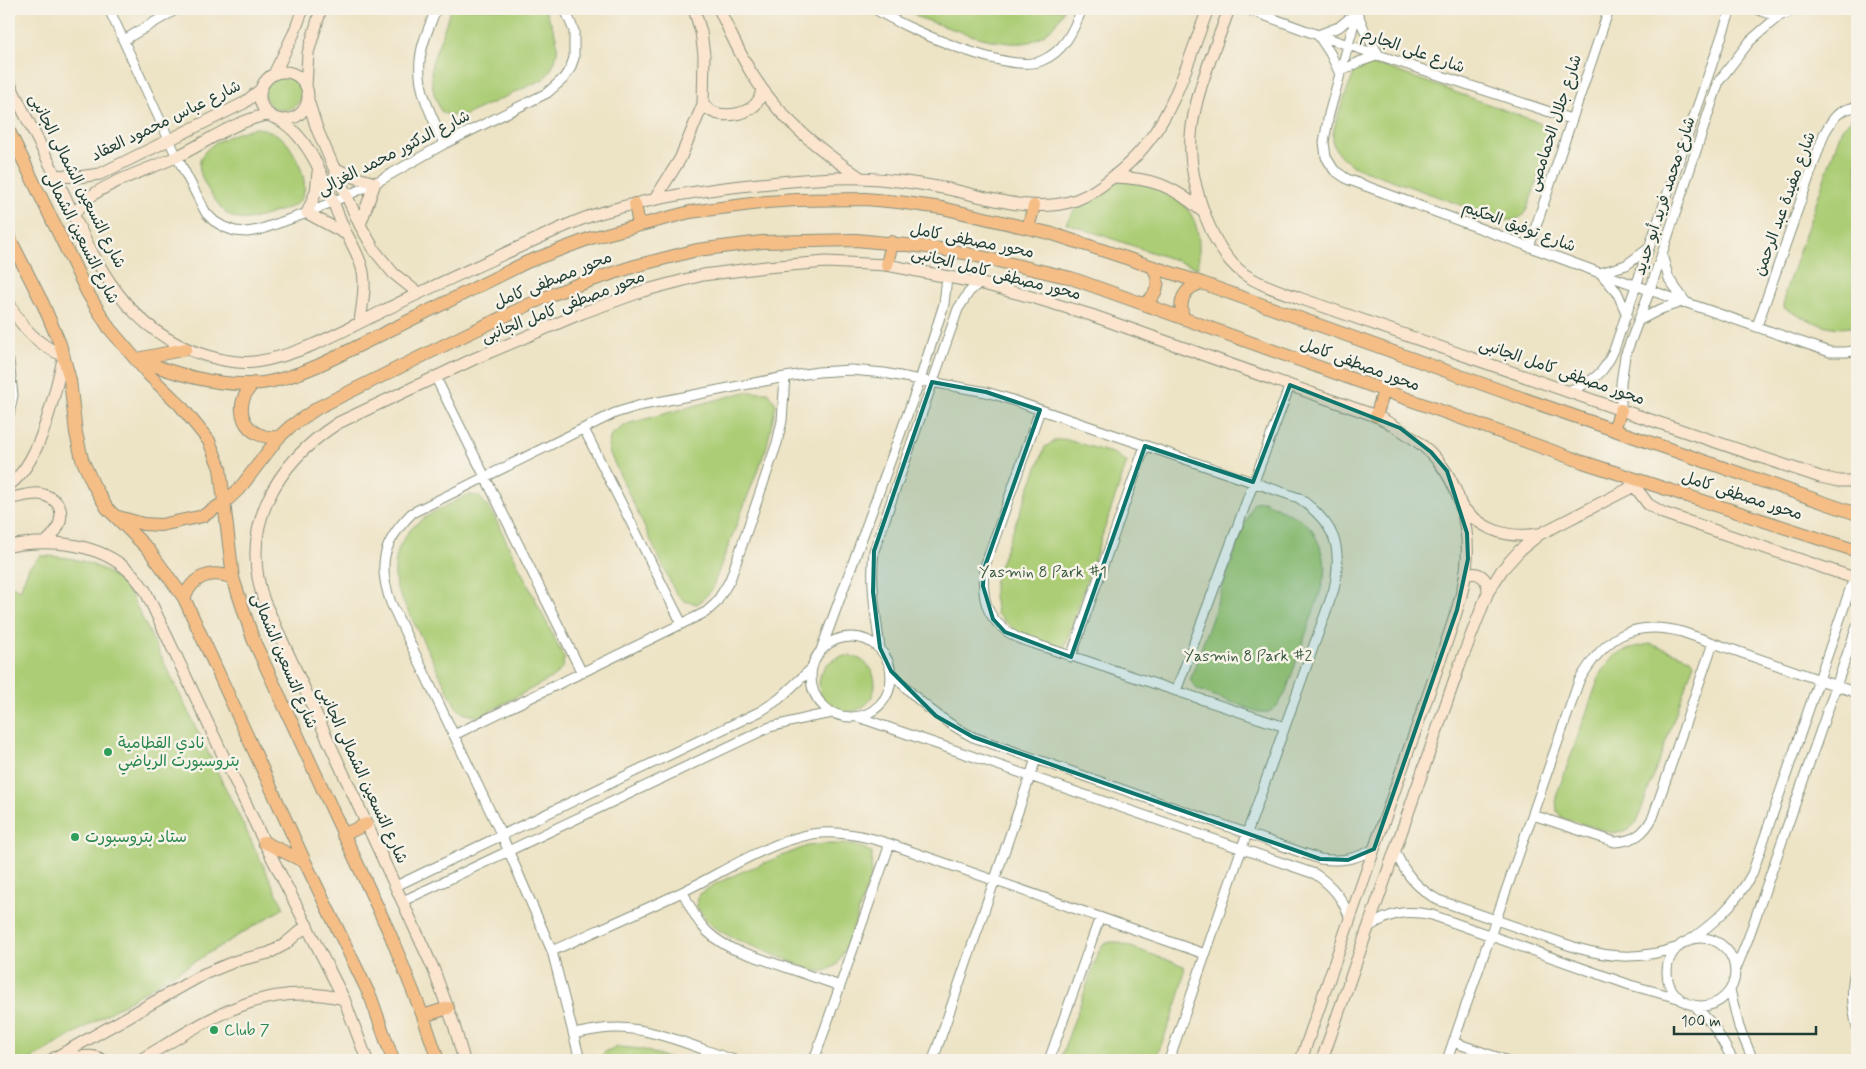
<svg xmlns="http://www.w3.org/2000/svg" width="1866" height="1069" font-family="Mynerve,'Playpen Sans Arabic',sans-serif">
<style>
.green{fill:#accd76;stroke:#668555}
.lines{fill:none;stroke-linecap:round;stroke-linejoin:round}
.street-casing{stroke:#86907c;stroke-width:11}
.secondary-casing{stroke:#86907c;stroke-width:13}
.primary-casing{stroke:#86907c;stroke-width:14}
.street{stroke:#fff;stroke-width:9}
.secondary{stroke:#fbe5cf;stroke-width:11}
.primary{stroke:#f6be87;stroke-width:12}
.marked{fill:#0f766e;fill-opacity:0.2;stroke:#0f766e;stroke-width:4;stroke-linejoin:round}
.leisure-dot{fill:#2e9e5b;stroke:#f7f3e8;stroke-width:2}
.labels{text-anchor:middle;dominant-baseline:central;stroke-width:5;stroke-linejoin:round;paint-order:stroke}
.street-label{font-size:16px;fill:#1f3d34;stroke:#f7f3e8}
.park-label{font-size:16px;fill:#3b5a41;stroke:#f7f3e8}
.leisure-label{font-size:16px;fill:#27864d;stroke:#f7f3e8;text-anchor:start}
</style>
<rect width="100%" height="100%" fill="#f7f3e8"/>
<filter id="ink" filterUnits="userSpaceOnUse"><feTurbulence type="fractalNoise" baseFrequency=".02" numOctaves="2"/><feDisplacementMap in="SourceGraphic" scale="10" xChannelSelector="R" yChannelSelector="G"/><feConvolveMatrix kernelMatrix="1 2 1 2 8 2 1 2 1" color-interpolation-filters="sRGB"/></filter>
<filter id="wash" filterUnits="userSpaceOnUse"><feTurbulence type="fractalNoise" baseFrequency=".0096" numOctaves="4" result="noise"/><feDisplacementMap in="SourceGraphic" scale="20" xChannelSelector="R" yChannelSelector="G"/><feGaussianBlur stdDeviation="1.12" result="paint"/><feColorMatrix in="noise" values="0 0 0 0 0 0 0 0 0 0 0 0 0 0 0 0 0 1.4 0 .05"/><feComposite in="paint" operator="in"/></filter>
<g filter="url(#wash)">
<rect width="100%" height="100%" fill="#ede3c5"/>
<path class="green" d="M451,9H544C558,36 565,53 544,79L461,117L445,114L440,110L434,94L431,75L432,63Z
M911,9H1064C1058,24 1044,38 1029,42C1001,49 945,26 917,17L912,12Z
M1368,65L1385,67L1538,122C1548,131 1552,133 1550,147L1525,214C1517,220 1512,221 1502,220L1353,166C1345,160 1336,154 1333,143C1329,131 1349,87 1354,73L1360,67Z
M264 91a19 19 0 1 1 38 0a19 19 0 1 1-38 0Z
M1854,116H1857V323C1842,337 1799,317 1784,308L1785,292L1842,128Z
M254,128C265,128 274,132 282,138C294,148 313,186 300,200C295,207 284,209 276,212C254,219 234,227 218,204C211,194 203,184 200,171C194,145 235,133 254,128Z
M1124,180C1136,183 1158,186 1169,193C1199,212 1201,236 1198,268L1066,223C1080,199 1097,186 1124,180Z
M745,392H768L776,404L767,446L711,591L698,604L684,601L675,592L610,454L608,446L611,435L627,424Z
M1064,439L1115,454L1127,462L1064,649L1019,634L997,614L994,596V584L998,569L1045,447L1056,440Z
M468,495L479,496L493,514L564,658L563,667L555,676L479,717L463,713L456,707L396,587C388,530 425,516 468,495Z
M1263,501L1299,518L1312,529L1320,546L1326,569L1320,593L1285,694L1277,706L1269,712H1259L1198,690L1190,680L1250,510L1254,502Z
M40,556C66,556 95,561 115,578C121,582 126,590 131,595L284,908L30,1060H9V585L20,590L29,567Z
M1650,644L1690,658L1694,663L1637,822L1628,830L1613,833L1562,818L1557,811L1556,797L1601,672L1615,655L1634,647Z
M819 684a28 28 0 1 1 56 0a28 28 0 1 1-56 0Z
M829,844C844,844 859,844 872,853L871,876L847,945L837,965L825,971H814L735,939L716,929L707,921L697,907V901L700,894L715,884L739,873L807,846Z
M1111,942H1117L1184,966C1187,986 1163,1039 1155,1060H1060L1099,951L1103,944Z
M619,1047L641,1049L674,1060H597L606,1051Z"/>
</g>
<g filter="url(#ink)">
<g class="lines">
<defs>
<path id="street" d="M109,9L177,157L206,213L214,221L224,227L235,231L247,232L259,230L307,213L375,183L444,144L547,93L563,79L570,69L574,58V31L565,9
M436,9C430,26 421,43 420,61C417,91 433,117 444,144
M875,9C904,28 1008,74 1041,61C1064,52 1073,31 1082,9
M1247,9L1318,35L1571,119
M1358,9L1329,114L1324,142L1326,157L1334,170L1347,179L1600,273L1830,352H1847L1857,350
M1757,9C1770,16 1784,16 1797,9
M1357,12L1366,34L1379,55L1359,62L1339,72L1330,53L1318,35L1339,27Z
M124,40L177,9
M1529,247L1609,9
M1600,273L1626,265L1648,249
M1602,275L1617,292L1627,315
M1638,321L1661,309L1685,301L1669,279L1662,255
M1757,326L1824,134C1833,118 1838,109 1857,107
M9,361L13,395L9,415
M436,378L582,673
M1567,391C1592,383 1604,374 1614,350L1731,9
M1040,410L984,569C981,603 988,623 1020,639L1285,727
M1621,410V383L1625,356L1650,290L1719,81L1750,41L1781,14
M584,429L682,624
M811 677a40 40 0 1 1 80 0a40 40 0 1 1-80 0Z
M880,648C876,616 870,584 874,551L958,309L969,292L979,283
M821,650L920,380L944,304L947,277
M1071,657L1145,446
M891,671C915,700 940,720 973,737L1320,859C1341,862 1356,859 1374,849
M1176,691L1290,385
M858,717L1315,874C1333,886 1343,899 1350,919
M454,735L706,612L716,603L730,580L777,443L782,421L785,377
M1533,815L1615,842C1634,841 1644,834 1653,817L1713,643
M1395,851C1405,874 1417,888 1438,900L1577,948C1615,959 1642,959 1679,947
M396,886L761,711L779,699L811,669
M683,892C696,920 704,935 733,949L840,986
M403,901L770,727L811,717L833,713
M1369,927C1391,912 1406,910 1432,915L1630,985L1678,998
M1667 972a34 34 0 1 1 68 0a34 34 0 1 1-68 0Z
M1687,942C1715,923 1736,903 1752,874L1854,578
M552,951C596,931 640,912 684,891C725,871 766,843 812,834C839,830 865,836 890,844L1205,954
M1857,964C1850,986 1852,1006 1857,1028
M1735,971L1748,939L1857,626
M1730,990L1739,1027L1753,1060
M1695,1006L1713,1025L1733,1060
M574,1034C588,1031 601,1028 616,1028C652,1027 699,1049 734,1060
M1453,1042L1505,1060
M580,1060L552,951L502,836L391,603C377,564 383,542 412,513L615,413L638,406L785,377L818,372L851,370L884,373L920,380L986,392L1003,397L1299,498C1335,524 1343,546 1334,589L1247,833L1169,1060
M814,1060L890,844
M933,1060L1036,759
M1049,1060L1100,917
M1447,1060L1579,681C1604,638 1631,619 1682,632L1857,693"/>
<path id="secondary" d="M719,9C729,30 739,53 752,74C780,119 817,148 861,178
M1229,9C1215,49 1194,94 1191,136C1189,164 1196,192 1206,218C1214,239 1225,260 1244,274C1260,285 1280,291 1299,298L1621,410L1820,477L1839,481H1857
M260 96a24 24 0 1 1 48 0a24 24 0 1 1-48 0Z
M274,74L294,33L303,9
M9,82C24,114 41,145 56,177C90,250 119,329 204,355C220,360 238,364 255,362C298,356 343,331 381,312C426,289 471,269 517,248C547,235 576,219 607,211C660,196 716,188 770,183C800,180 831,177 861,178C888,179 916,183 943,188C985,196 1032,215 1076,200C1090,195 1102,186 1114,176C1171,132 1183,73 1208,9
M306,86L308,53L321,9
M308,100L317,129L334,168L360,225L375,251L393,273L418,293
M703,104C706,107 710,110 713,112C727,118 750,114 758,101C760,98 761,93 762,89
M281,121C314,141 329,194 344,229C351,243 360,256 363,272C366,288 362,305 360,322
M334,168L354,177L375,183L360,225
M318,172L316,192L307,213L346,234
M55,175L78,177L100,174L244,103L260,90
M1113,177C1152,178 1174,186 1203,212
M655,199L680,159L703,104L704,55L701,32L694,9
M73,215C80,207 86,199 94,194C120,177 151,169 178,156C205,143 238,119 268,115
M9,303C21,328 38,345 64,356C54,393 42,461 9,485
M1630,480L1648,504L1663,513L1857,579
M9,498C20,498 33,491 44,495C70,503 62,529 46,542
M1462,507C1483,530 1507,539 1538,534
M9,546C50,539 98,542 130,572C136,577 140,584 145,590L264,842L344,999L367,1060
M1466,575C1479,570 1488,578 1488,592
M51,1060L204,974L236,961L269,953L284,945L307,925
M59,1060C72,1059 91,1052 102,1060
M140,1060C207,1021 262,979 344,999
M464,1060L454,1025L433,968L264,601C239,527 275,464 338,423L476,358L582,313L643,291L703,275L766,267L826,262L887,265L979,283L1035,298L1091,315L1376,416C1429,443 1458,470 1466,531C1472,572 1457,611 1444,649C1433,681 1422,713 1410,746C1374,850 1337,955 1301,1060
M1322,1060L1460,664L1488,592L1502,570L1520,550L1540,534L1642,482"/>
<path id="primary" d="M9,131L87,292L109,328L149,375L180,405L209,441L220,468L233,578L253,639L390,934L423,1016L438,1060
M635,204L639,225
M1028,228L1034,206
M9,237L43,304L60,344L70,380L76,433L82,459L93,484L107,508L149,550L184,598L305,862L371,998L393,1060
M887,265L892,242
M1144,304C1158,295 1161,281 1153,267
M1183,317C1178,300 1185,287 1202,283
M137,359C177,375 233,392 277,380C297,375 316,367 334,358L527,262L591,238L690,212L767,202L797,200L865,199L898,202L942,208L1053,234L1202,283L1513,395L1857,514
M137,359L186,349
M254,383C229,407 245,441 279,437
M1376,416L1384,391
M1614,429L1621,410
M115,516L143,524L161,525L203,516L225,502L240,488L279,437L291,426L319,407L465,335L541,299L571,287L635,266L697,250L762,242L856,240L927,247L964,253L1071,278L1583,462L1857,551
M184,598C193,576 211,569 233,578
M343,835L366,824
M264,842L305,862
M423,1016L448,1008"/>
</defs>
<use href="#street" class="street-casing"/>
<use href="#secondary" class="secondary-casing"/>
<use href="#primary" class="primary-casing"/>
<use href="#street" class="street"/>
<use href="#secondary" class="secondary"/>
<use href="#primary" class="primary"/>
</g>
</g>
<path class="marked" d="M932,382L986,392L1040,410L984,569L983,586L993,619L1005,632L1071,657L1145,446L1253,482L1290,385L1400,428L1431,452L1447,471L1467,533L1468,559L1457,610L1374,849L1348,860L1320,859L973,737L936,716L891,671L880,648L873,592L874,551Z"/>
<g class="leisure-dot">
<circle cx="108" cy="752" r="5"/>
<circle cx="75" cy="837" r="5"/>
<circle cx="214" cy="1030" r="5"/>
</g>
<g class="labels">
<g class="street-label">
<text transform="translate(1413 51) rotate(19)">شارع على الجارم</text>
<text transform="translate(166 121) rotate(-26)">شارع عباس محمود العقاد</text>
<text transform="translate(1555 123) rotate(-72)">شارع جلال الحمامصى</text>
<text transform="translate(394 153) rotate(-27)">شارع الدكتور محمد الغزالى</text>
<text transform="translate(77 181) rotate(63)">شارع التسعين الشمالى الجانبى</text>
<text transform="translate(1665 196) rotate(-72)">شارع محمد فريد أبو حديد</text>
<text transform="translate(1785 204) rotate(-70)">شارع مفيدة عبد الرحمن</text>
<text transform="translate(1519 227) rotate(20)">شارع توفيق الحكيم</text>
<text transform="translate(81 238) rotate(63)">شارع التسعين الشمالى</text>
<text transform="translate(972 241) rotate(11)">محور مصطفى كامل</text>
<text transform="translate(996 274) rotate(14)">محور مصطفى كامل الجانبى</text>
<text transform="translate(553 280) rotate(-22)">محور مصطفى كامل</text>
<text transform="translate(563 307) rotate(-21)">محور مصطفى كامل الجانبى</text>
<text transform="translate(1360 365) rotate(20)">محور مصطفى كامل</text>
<text transform="translate(1562 372) rotate(19)">محور مصطفى كامل الجانبى</text>
<text transform="translate(1742 496) rotate(18)">محور مصطفى كامل</text>
<text transform="translate(284 661) rotate(67)">شارع التسعين الشمالى</text>
<text transform="translate(362 775) rotate(65)">شارع التسعين الشمالى الجانبى</text>
</g>
<g class="park-label">
<text x="1043" y="572">Yasmin 8 Park #1</text>
<text x="1248" y="656">Yasmin 8 Park #2</text>
</g>
<g class="leisure-label">
<text x="118" y="743">نادي القطامية<tspan x="118" dy="18">بتروسبورت الرياضي</tspan></text>
<text x="85" y="837">ستاد بتروسبورت</text>
<text x="224" y="1030">Club 7</text>
</g>
</g>
<rect width="1866" height="1069" fill="none" stroke="#f7f3e8" stroke-width="30"/>
<path d="M1674 1026v8h142v-8" fill="none" stroke="#1f3d34" stroke-width="2.5"/>
<text x="1681" y="1026" font-size="15" fill="#1f3d34" stroke="#f7f3e8" stroke-width="4" paint-order="stroke">100 m</text>
</svg>
